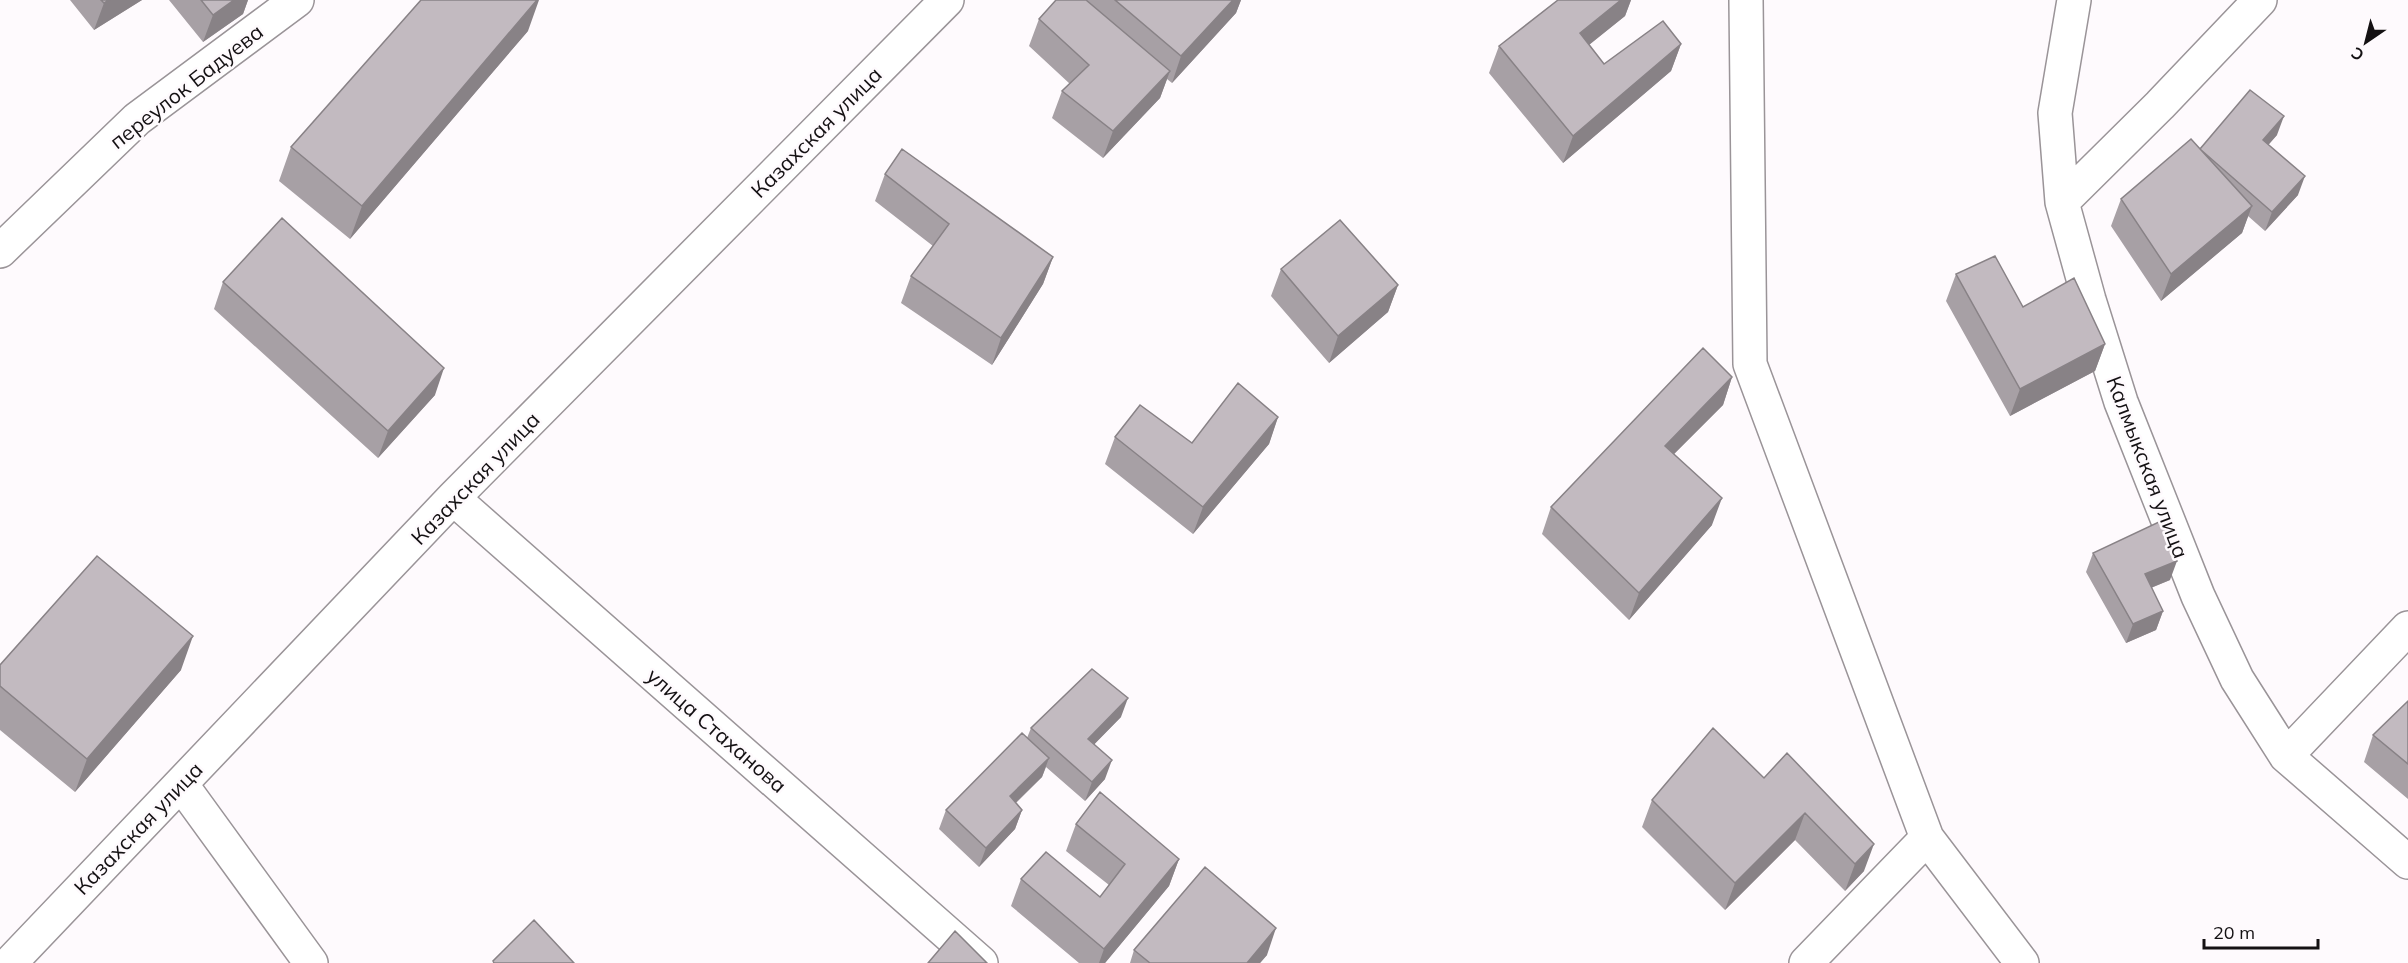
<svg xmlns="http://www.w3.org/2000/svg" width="2408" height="963" font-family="Mulish,sans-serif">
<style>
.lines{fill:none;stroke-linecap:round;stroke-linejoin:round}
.minor-casing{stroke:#9a9498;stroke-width:36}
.minor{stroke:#fff;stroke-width:33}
.wall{fill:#a7a0a5}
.shaded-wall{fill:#888286}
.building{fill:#c2bac0;stroke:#888286;stroke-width:1.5}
.labels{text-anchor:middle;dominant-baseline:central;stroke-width:5;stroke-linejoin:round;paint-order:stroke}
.street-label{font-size:21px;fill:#141113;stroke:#fefafd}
</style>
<rect width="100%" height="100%" fill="#fefafd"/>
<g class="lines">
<defs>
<path id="minor" d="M1746,0L1750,364L1927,838L2022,963
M2074,0L2055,113L2062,202L2089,300L2121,402L2198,596L2237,679L2286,756L2408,862
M2062,202L2160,105L2260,0
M0,251L137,119L297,0
M453,498L981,963
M2286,756L2408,628
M181,784L311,963
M10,963L453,498L947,0
M1806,963L1927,838"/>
</defs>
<use href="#minor" class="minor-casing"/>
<use href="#minor" class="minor"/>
</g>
<path class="wall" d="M70,0H142L94,30Z
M169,0H248L243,14L203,42Z
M1056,0H1241L1236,13L1172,83L1167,79L1160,98L1103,158L1052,118L1062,91L1070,84L1029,46L1039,19Z
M1558,0H1631L1625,16L1589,45L1604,64L1681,44L1671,71L1563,163L1489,73L1499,46Z
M528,31L350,239L279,181L291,147Z
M2277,135L2268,145L2298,195L2265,231L2248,216L2242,233L2161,301L2111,226L2121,199L2200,149Z
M885,174L1053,257L1043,284L992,365L901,303L911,276L933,246L875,201Z
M1281,269L1398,285L1388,312L1329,363L1271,296Z
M1956,274L2023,307L2105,344L2095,371L2010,416L1946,301Z
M223,282L435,395L378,458L214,309Z
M1732,377L1723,405L1674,454L1712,525L1629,620L1542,534L1551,507Z
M1278,417L1269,444L1193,534L1105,464L1115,437L1192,443Z
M2093,553L2170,580L2151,588L2163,611L2156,630L2126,643L2086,572Z
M0,665L181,670L75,792L0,730Z
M2408,701V799L2364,762L2373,735Z
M1121,717L1094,744L1105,779L1085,801L1046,767L1042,777L1016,803L1022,810L1015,829L979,867L939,829L946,810L1027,738L1031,728Z
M1787,753L1864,871L1845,891L1795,840L1725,910L1642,827L1652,800L1764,778Z
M1076,824L1179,859L1169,886L1105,963H1079L1011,906L1021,879L1100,897L1109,885L1066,851Z
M1134,950L1267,955L1260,963H1130Z"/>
<path class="shaded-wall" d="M109,0H142L94,30L104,3Z
M234,0H248L243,14L203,42L213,15Z
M537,0H539L528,31L350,239L362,206Z
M1233,0H1241L1236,13L1172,83L1181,56Z
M1621,0H1631L1625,16L1570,60L1580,33Z
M1681,44L1671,71L1563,163L1573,136Z
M1170,71L1160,98L1103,158L1113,131Z
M2284,116L2277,135L2256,159L2263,140Z
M2305,176L2298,195L2265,231L2272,212Z
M2252,206L2242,233L2161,301L2171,274Z
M1053,257L1043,284L992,365L1001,338Z
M1398,285L1388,312L1329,363L1338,336Z
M2105,344L2095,371L2010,416L2020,389Z
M444,368L435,395L378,458L388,431Z
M1732,377L1723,405L1655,473L1665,446Z
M1278,417L1269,444L1193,534L1203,507Z
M1722,498L1712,525L1629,620L1639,593Z
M2177,561L2170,580L2138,593L2145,574Z
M2163,611L2156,630L2126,643L2133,624Z
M193,636L181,670L75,792L87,759Z
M1128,698L1121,717L1081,758L1088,739Z
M1049,758L1042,777L1003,815L1010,796Z
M1112,760L1105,779L1085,801L1092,782Z
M1022,810L1015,829L979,867L986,848Z
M1805,813L1795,840L1725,910L1735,883Z
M1874,844L1864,871L1845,891L1855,864Z
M1179,859L1169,886L1105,963H1099L1104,949Z
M1276,928L1267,955L1260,963H1247Z"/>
<path class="building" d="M101,0H109L104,3Z
M201,0H234L213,15Z
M421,0H537L362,206L291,147Z
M1056,0H1086L1170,71L1113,131L1062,91L1089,65L1039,19Z
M1115,0H1233L1181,56Z
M1558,0H1621L1580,33L1604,64L1663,21L1681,44L1573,136L1499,46Z
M2250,90L2284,116L2263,140L2305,176L2272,212L2200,149Z
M2191,139L2252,206L2171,274L2121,199Z
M902,149L1053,257L1001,338L911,276L949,224L885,174Z
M282,218L444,368L388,431L223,282Z
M1340,220L1398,285L1338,336L1281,269Z
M1995,256L2023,307L2074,278L2105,344L2020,389L1956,274Z
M1703,348L1732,377L1665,446L1722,498L1639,593L1551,507Z
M1238,383L1278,417L1203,507L1115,437L1140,405L1192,443Z
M2161,521L2177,561L2145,574L2163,611L2133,624L2093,553Z
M97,556L193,636L87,759L0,686V665Z
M1092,669L1128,698L1088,739L1112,760L1092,782L1031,728Z
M2408,701V764L2373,735Z
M1713,728L1764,778L1787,753L1874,844L1855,864L1805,813L1735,883L1652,800Z
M1022,733L1049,758L1010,796L1022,810L986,848L946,810Z
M1100,792L1179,859L1104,949L1021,879L1046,852L1100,897L1125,864L1076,824Z
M1205,867L1276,928L1247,963H1150L1134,950Z
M534,920L574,963H494L493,961Z
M955,931L987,963H928Z"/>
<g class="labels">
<g class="street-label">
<text transform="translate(186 86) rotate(-38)">переулок Бадуева</text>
<text transform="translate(816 132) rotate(-45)">Казахская улица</text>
<text transform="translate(2148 467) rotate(69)">Калмыкская улица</text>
<text transform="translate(475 478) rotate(-46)">Казахская улица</text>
<text transform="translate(717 730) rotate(41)">улица Стаханова</text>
<text transform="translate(138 828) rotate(-46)">Казахская улица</text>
</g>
</g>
<g transform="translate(2366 42) rotate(215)" stroke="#fefafd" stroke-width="4.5" paint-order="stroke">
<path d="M0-4.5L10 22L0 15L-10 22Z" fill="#141113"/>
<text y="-9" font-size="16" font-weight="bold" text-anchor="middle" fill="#141113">С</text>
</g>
<path d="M2204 939v9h114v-9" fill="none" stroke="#141113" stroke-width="3"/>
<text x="2213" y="939" font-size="18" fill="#141113" stroke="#fefafd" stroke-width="4.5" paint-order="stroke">20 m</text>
</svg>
